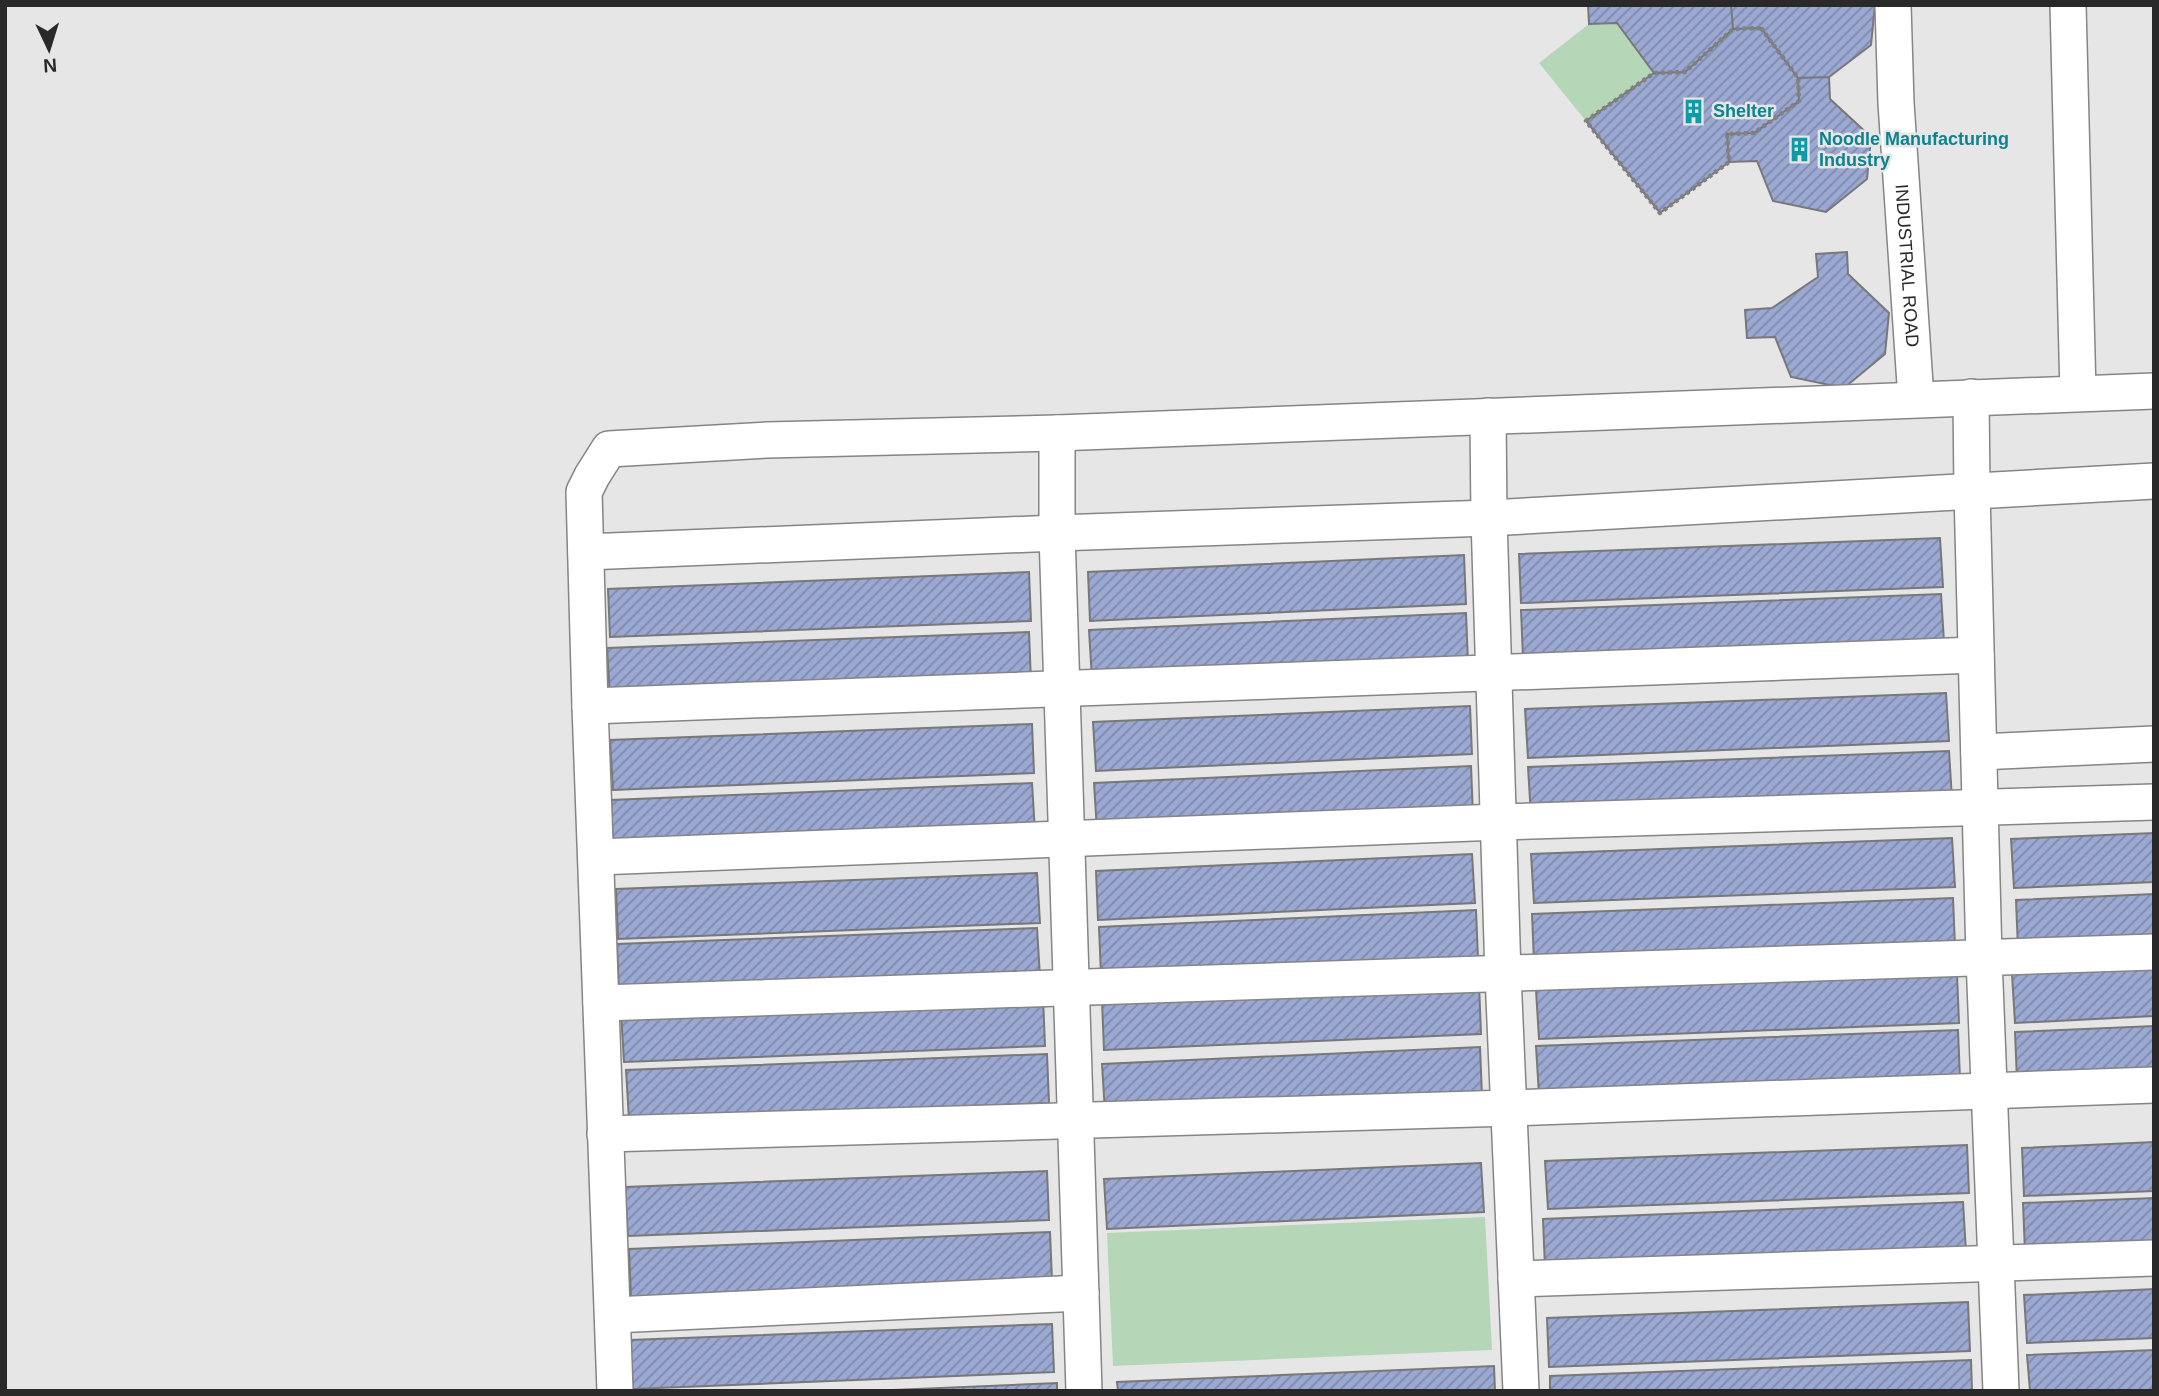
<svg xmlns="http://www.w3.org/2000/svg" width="2159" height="1396" font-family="Arial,sans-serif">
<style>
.park{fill:#b5d6b7}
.building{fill:url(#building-hatch);stroke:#787879;stroke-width:2}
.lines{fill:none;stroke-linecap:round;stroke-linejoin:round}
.minor-casing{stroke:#858586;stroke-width:38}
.path{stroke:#818182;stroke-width:4.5;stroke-dasharray:3.5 3.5;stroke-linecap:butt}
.minor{stroke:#fff;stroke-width:35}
.labels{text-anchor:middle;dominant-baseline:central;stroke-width:5;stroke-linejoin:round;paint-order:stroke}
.culture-label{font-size:18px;font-weight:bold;fill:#0d838f;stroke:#e6e6e7;text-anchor:start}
.street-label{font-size:18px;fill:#29292a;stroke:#e6e6e7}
</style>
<defs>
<pattern id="building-hatch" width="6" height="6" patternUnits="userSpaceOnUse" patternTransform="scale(1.75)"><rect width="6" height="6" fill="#9aa8d2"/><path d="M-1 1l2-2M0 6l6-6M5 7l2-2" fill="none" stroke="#7e89ab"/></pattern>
</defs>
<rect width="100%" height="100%" fill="#e6e6e7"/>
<path class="park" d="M1617,23L1654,73L1586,121L1539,63L1589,24Z
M1485,1217L1492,1350L1113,1366L1107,1233Z"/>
<path class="building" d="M1588,5H1731L1733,29L1685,72L1654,73L1617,23L1589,24Z
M1731,5H1875L1871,45L1829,77L1798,78L1761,28L1733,29Z
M1761,28L1798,78L1799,101L1754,133L1727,134L1729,162L1660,213L1586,121L1654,73L1685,72L1733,29Z
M1829,77L1830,99L1871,137L1867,179L1826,212L1773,201L1757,161L1729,162L1727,134L1754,133L1799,101L1798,78Z
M1847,252L1848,274L1889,313L1885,354L1844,388L1791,377L1775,337L1747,338L1745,310L1772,308L1818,277L1816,254Z
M1940,538L1943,587L1521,603L1519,554Z
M1464,555L1466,604L1090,621L1088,572Z
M1029,572L1031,621L610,637L608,589Z
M1941,594L1944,642L1523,658L1521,610Z
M1466,613L1468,662L1092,679L1089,630Z
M1029,632L1031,681L610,697L607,648Z
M1946,693L1949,741L1528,758L1525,709Z
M1470,706L1472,754L1096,771L1093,722Z
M1032,724L1034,773L613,790L610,740Z
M1949,751L1952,799L1531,816L1528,767Z
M1471,766L1473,815L1097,831L1094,783Z
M1032,783L1035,832L613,848L611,800Z
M2154,833V882L2014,888L2011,839Z
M1952,838L1955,887L1534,903L1531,854Z
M1472,854L1475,903L1098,920L1096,871Z
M1037,873L1040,923L618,939L616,889Z
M2154,894V943L2018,949L2016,900Z
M1953,898L1955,946L1534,962L1532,914Z
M1476,910L1478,959L1101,975L1099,927Z
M1037,928L1040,977L619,993L617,944Z
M2154,967V1016L2015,1023L2012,974Z
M1957,974L1959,1023L1539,1039L1536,990Z
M1479,984L1481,1034L1104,1050L1102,1001Z
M1043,997L1045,1046L624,1062L621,1013Z
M2154,1026V1075L2017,1081L2015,1032Z
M1958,1030L1960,1079L1539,1095L1536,1046Z
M1480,1047L1482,1096L1105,1112L1102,1064Z
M1047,1054L1049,1103L629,1119L626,1070Z
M2154,1142V1191L2024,1196L2022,1148Z
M1967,1145L1969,1193L1548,1209L1545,1161Z
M1481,1163L1484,1212L1107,1229L1104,1179Z
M1047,1171L1049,1220L628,1236L625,1187Z
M2154,1198V1247L2025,1252L2023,1203Z
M1963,1202L1966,1252L1545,1268L1543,1219Z
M1050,1232L1052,1281L631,1297L629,1249Z
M2154,1289V1338L2027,1343L2024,1295Z
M1968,1302L1970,1351L1549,1367L1547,1318Z
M1052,1324L1054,1372L633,1389L630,1340Z
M2154,1350V1391H2030L2027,1355Z
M1971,1360L1972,1391H1550V1376Z
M1494,1366L1495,1391H1118L1117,1382Z
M1057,1383V1391H869Z"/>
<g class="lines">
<defs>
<g id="minor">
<path id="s1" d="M1893,5L1896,103L1916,399"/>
<path d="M2068,5L2078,393"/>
<path d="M1971,397L1972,492L1984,958L2001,1391"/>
<path d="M1488,416L1489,518L1503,975L1521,1391"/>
<path d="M1057,433V533L1084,1391"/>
<path d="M586,552L1057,533L1489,518L2154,481"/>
<path d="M590,706L1976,655"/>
<path d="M1979,752L2154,744"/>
<path d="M597,857L1499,822L2154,802"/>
<path d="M601,1003L2154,952"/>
<path d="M605,1134L1510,1108L2154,1085"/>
<path d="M1516,1279L2154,1258"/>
<path d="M613,1315L1081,1293"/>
<path d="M615,1391L590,706L584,492L592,476L609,449L767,440L1057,433L2154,391"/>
</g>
</defs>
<use href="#minor" class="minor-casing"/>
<path class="path" d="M1761,28L1798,78L1799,101L1754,133L1727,134L1729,162L1660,213L1586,121L1654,73L1685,72L1733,29Z"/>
<use href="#minor" class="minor"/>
</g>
<defs>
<symbol id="building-bare" viewBox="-9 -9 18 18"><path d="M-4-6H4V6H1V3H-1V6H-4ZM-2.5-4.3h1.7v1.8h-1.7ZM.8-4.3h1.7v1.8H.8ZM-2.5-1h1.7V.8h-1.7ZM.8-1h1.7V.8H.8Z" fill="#0f9aa8" stroke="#e6e6e7" stroke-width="2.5" paint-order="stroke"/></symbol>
</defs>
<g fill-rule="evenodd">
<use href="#building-bare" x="1676" y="94" width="35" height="35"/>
<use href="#building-bare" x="1782" y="132" width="35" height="35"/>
</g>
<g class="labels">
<g class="culture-label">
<text x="1713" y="111">Shelter</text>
<text x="1819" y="139">Noodle Manufacturing<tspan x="1819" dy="21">Industry</tspan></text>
</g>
<g class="street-label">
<text stroke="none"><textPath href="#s1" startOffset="261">INDUSTRIAL ROAD</textPath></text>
</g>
</g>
<rect width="2159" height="1396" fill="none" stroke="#29292a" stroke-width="14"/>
<g transform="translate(49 49) rotate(176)" stroke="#e6e6e7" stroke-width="5" paint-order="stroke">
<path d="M0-5L12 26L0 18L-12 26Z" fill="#29292a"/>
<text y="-10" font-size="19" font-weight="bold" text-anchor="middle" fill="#29292a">N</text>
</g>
</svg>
